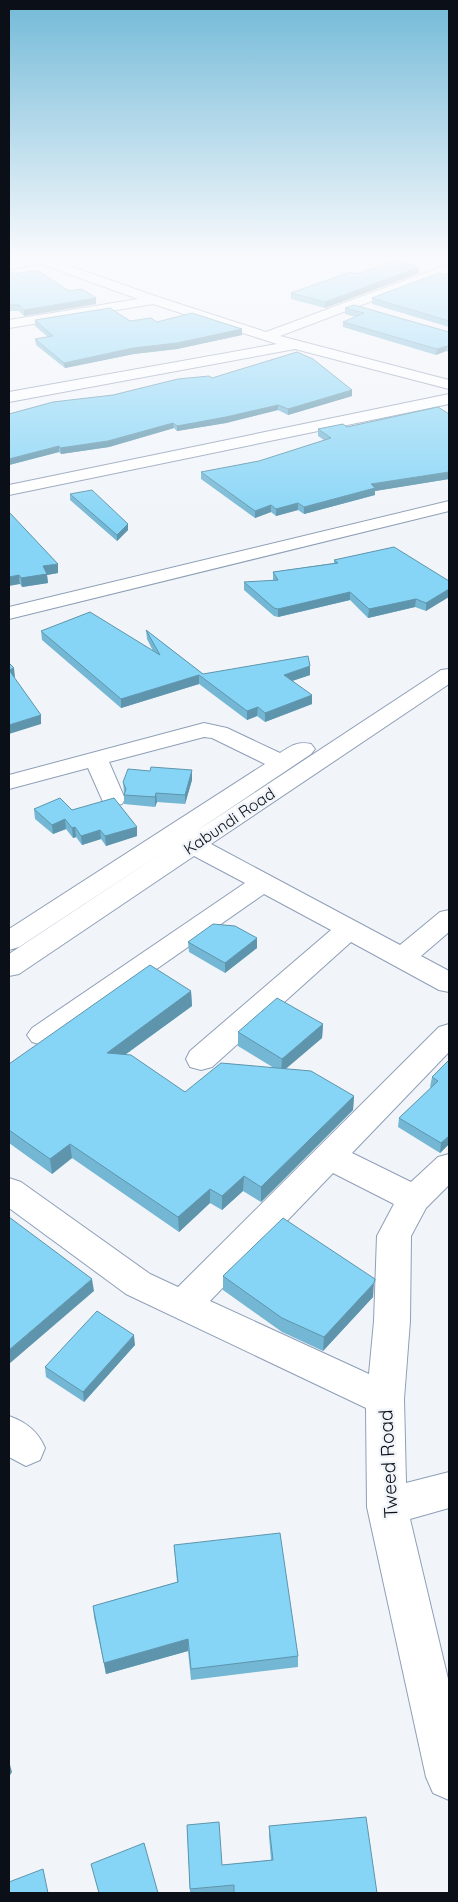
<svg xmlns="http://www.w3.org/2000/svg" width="458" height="1902" font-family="Quicksand,sans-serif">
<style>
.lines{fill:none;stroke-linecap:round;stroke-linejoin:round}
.minor-casing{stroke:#8f9fb7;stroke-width:2}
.minor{fill:#fff;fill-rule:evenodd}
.wall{fill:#74b7d4}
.shaded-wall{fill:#5e95ac}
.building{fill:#87d5f6;stroke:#5e95ac}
.labels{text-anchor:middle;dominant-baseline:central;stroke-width:5;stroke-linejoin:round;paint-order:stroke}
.street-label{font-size:16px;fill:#0a0f18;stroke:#f1f5fa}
.near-street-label{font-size:19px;fill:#0a0f18;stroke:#f1f5fa}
</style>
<rect width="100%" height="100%" fill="#f1f5fa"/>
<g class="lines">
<defs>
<path id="minor" d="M27,259H50L158,297L266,332L449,264V272L280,336L449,380V389L295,349L9,402V392L277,344L153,304L9,328V320L138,299L41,264L9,269V261Z
M449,394V404L9,495V485Z
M449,501V511L9,619V607Z
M449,669V684L211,844L400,945L440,912L449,910V932L421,956L449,971V992L439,990L351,942L212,1067L201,1070L190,1067L186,1059L190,1051L331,930L264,894L52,1042L42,1045L32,1042L27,1035L32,1028L245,883L194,856L19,974L9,976V954L174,845L19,947L9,950V929L265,764L212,738L204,737L109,762L125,799L122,804L113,806L104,804L88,768L9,789V775L204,723L227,728L280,753C291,746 298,741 311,744L315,749L311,754L192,834L441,670Z
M449,1024V1052L352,1153L411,1182L438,1157L449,1154V1185L426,1208L411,1236L410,1321L404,1399L406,1483L449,1472V1508L410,1519L449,1683V1800L433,1793L426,1777L367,1507L366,1408L126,1294L9,1208V1178L21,1182L150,1274L178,1287L439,1027ZM333,1173L394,1204L377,1236L374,1321L369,1374L210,1301Z
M9,1416C26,1422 38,1431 45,1448L40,1460L26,1466L9,1457Z"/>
</defs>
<use href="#minor" class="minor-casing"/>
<use href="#minor" class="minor"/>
</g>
<path class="wall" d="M9,271L14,274L69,291L96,304L24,316L19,311H9Z
M419,273L325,308L291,299V293L357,274Z
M449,273V327L372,304V298Z
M345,308L449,332V352L446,351L436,355L343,327V322L356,317L345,314Z
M35,320L157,322L242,335L177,349L134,354L65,368L36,345L35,339L48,337L35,326Z
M212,378L352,396L288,415L278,410L226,423L177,431L174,428L109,447L61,454L59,452L9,465V414L113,395Z
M347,427L449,479L375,491V495L304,514L298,510L276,516L271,512L255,518L201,479V472L259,461L324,440L318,436V429Z
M70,494L128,524V530L117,541L70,500Z
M9,512L58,573L47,575L48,583L22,587L20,584Z
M334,560L449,581L426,611L415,607L368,618L350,600L278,617L274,616L244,590V582L273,581V572L334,563Z
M146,630L203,674L310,675L292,681L312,704L265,722L257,716L247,720L199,684L121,708L42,640L41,631L153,651L147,639Z
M192,780L185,804L157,802L155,807L124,804V793L123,782Z
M34,809L72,810L137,827V836L106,846L101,839L82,845L76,837L73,838L66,829L53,834L35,819Z
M188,942L257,948L225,973L189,952Z
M191,991L192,1006L125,1055L185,1092L274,1068L238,1046V1032L323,1024L322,1038L285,1069L354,1096L353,1110L261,1202L243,1191L222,1210L210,1203L179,1232L72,1158L52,1174L9,1143V1064Z
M449,1060V1144L440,1153L398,1127L399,1118L431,1088L430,1087L432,1077Z
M223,1276L373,1297L323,1351L282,1332L223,1290Z
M135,1345L84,1402L46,1377L45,1367Z
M174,1545L298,1656V1667L191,1680L188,1651L106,1674L94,1617L93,1606L177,1582Z
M187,1825L222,1865L271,1860L269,1836V1826L377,1893H190Z"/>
<path class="shaded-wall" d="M419,267V273L325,308V302Z
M96,298V304L24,316V310Z
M242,329V335L177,349L134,354L65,368L64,363L133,348Z
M447,346L446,351L436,355L437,349Z
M352,390V396L288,415V409Z
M278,405V410L226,423L177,431V426Z
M173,423L174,428L109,447L61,454L60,448Z
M59,446V452L9,465V459Z
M449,472V479L375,491V495L304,514V507L371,484Z
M298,503V510L276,516V509Z
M271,505V512L255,518V511Z
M128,524V530L117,541V535Z
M58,564V573L47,575L48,583L22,587L21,578L43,566Z
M19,575L20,584L9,586V577Z
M449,589V597L426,611V603Z
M350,592V600L278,617V609Z
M416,599L415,607L368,618L369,609Z
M310,666V675L283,684L284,675Z
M14,668L15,677L9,679V670Z
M199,675V684L121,708V699Z
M312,695V704L265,722V713Z
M258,707L257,716L247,720V711Z
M41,715V724L9,734V725Z
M192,770V780L185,804V795Z
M156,793L157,802L155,807V797Z
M65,819L66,829L53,834L52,825Z
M75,827L76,837L73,838L72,828Z
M137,827V836L106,846L105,836Z
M100,830L101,839L82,845L81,836Z
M257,938V948L225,973V963Z
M191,991L192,1006L108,1067L107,1053Z
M323,1024L322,1038L281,1073L282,1059Z
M354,1096L353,1110L261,1202V1187Z
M449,1136V1144L440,1153L441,1143Z
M70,1144L72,1158L52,1174L50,1159Z
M244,1176L243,1191L222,1210V1196Z
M210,1189V1203L179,1232L178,1217Z
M92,1279L94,1291L9,1364V1350Z
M374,1283L373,1297L323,1351L324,1337Z
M134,1335L135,1345L84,1402L83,1392Z
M188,1639V1651L106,1674L104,1663Z
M9,1761L12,1772L9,1777Z"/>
<path class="building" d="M393,261L419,267L325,302L291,293L350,272L357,274Z
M37,270L69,291L82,289L96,298L24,310L19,305H9V271L14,274Z
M439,273L446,275L449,273V321L372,298Z
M354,305L449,332V346H447L437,349L343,322L364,313L345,308Z
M110,308L130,321L151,318L157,322L192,313L242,329L177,343L133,348L64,363L35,339L53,336L35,320Z
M297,352L313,359L352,390L288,409L278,405L226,417L177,426L173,423L108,441L60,448L59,446L9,459V414L53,402L113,395L178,379L209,376L212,378Z
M438,407L449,414V472L371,484L375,488L304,507L298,503L276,509L271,505L255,511L201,472L259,461L331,438L318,429L343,424L347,427Z
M92,490L128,524L117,535L70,494Z
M9,512L58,564L43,566L47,574L21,578L19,575L9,577Z
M394,547L449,581V589L426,603L416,599L369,609L350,592L278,609L274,608L244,582L278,580L273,572L338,563L334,560Z
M90,612L160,655L146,630L203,674L308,656L310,666L284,675L312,695L265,713L258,707L247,711L199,675L121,699L41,631Z
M9,663L14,668L9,670Z
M9,670L41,715L9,725Z
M151,767L192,770L185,795L156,793L155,797L124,795L126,789L123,782L128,769L150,771Z
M60,798L72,810L114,798L137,827L105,836L100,830L81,836L75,827L72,828L65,819L52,825L34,809Z
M213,924L235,926L257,938L225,963L188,942Z
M150,965L191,991L107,1053L131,1055L185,1092L221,1063L311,1071L354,1096L261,1187L244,1176L222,1196L210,1189L178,1217L70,1144L50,1159L9,1130V1064Z
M277,998L323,1024L282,1059L238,1032Z
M449,1060V1136L441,1143L399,1118L438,1081L432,1077Z
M9,1217L92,1279L9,1350Z
M283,1218L375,1279L374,1283L324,1337L282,1318L223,1276Z
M97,1311L134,1335L83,1392L45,1367Z
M280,1533L298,1656L191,1669L188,1639L104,1663L93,1606L178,1582L174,1545Z
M366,1817L377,1893H234V1885L190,1889L187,1825L219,1822L222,1865L273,1860L269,1826Z
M144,1843L158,1893H99L91,1864Z
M43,1869L48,1893H9V1882Z"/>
<linearGradient id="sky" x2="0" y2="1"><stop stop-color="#73bad8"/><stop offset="0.49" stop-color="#f9fafd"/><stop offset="1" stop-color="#f9fafd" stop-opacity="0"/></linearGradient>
<rect width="458" height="525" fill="url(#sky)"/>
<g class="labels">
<g class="street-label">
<text transform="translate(229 821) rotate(-34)">Kabundi Road</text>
</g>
<g class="near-street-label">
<text transform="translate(388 1464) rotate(-93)">Tweed Road</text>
</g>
</g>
<rect width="458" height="1902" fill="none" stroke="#0a0f18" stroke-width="20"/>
</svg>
